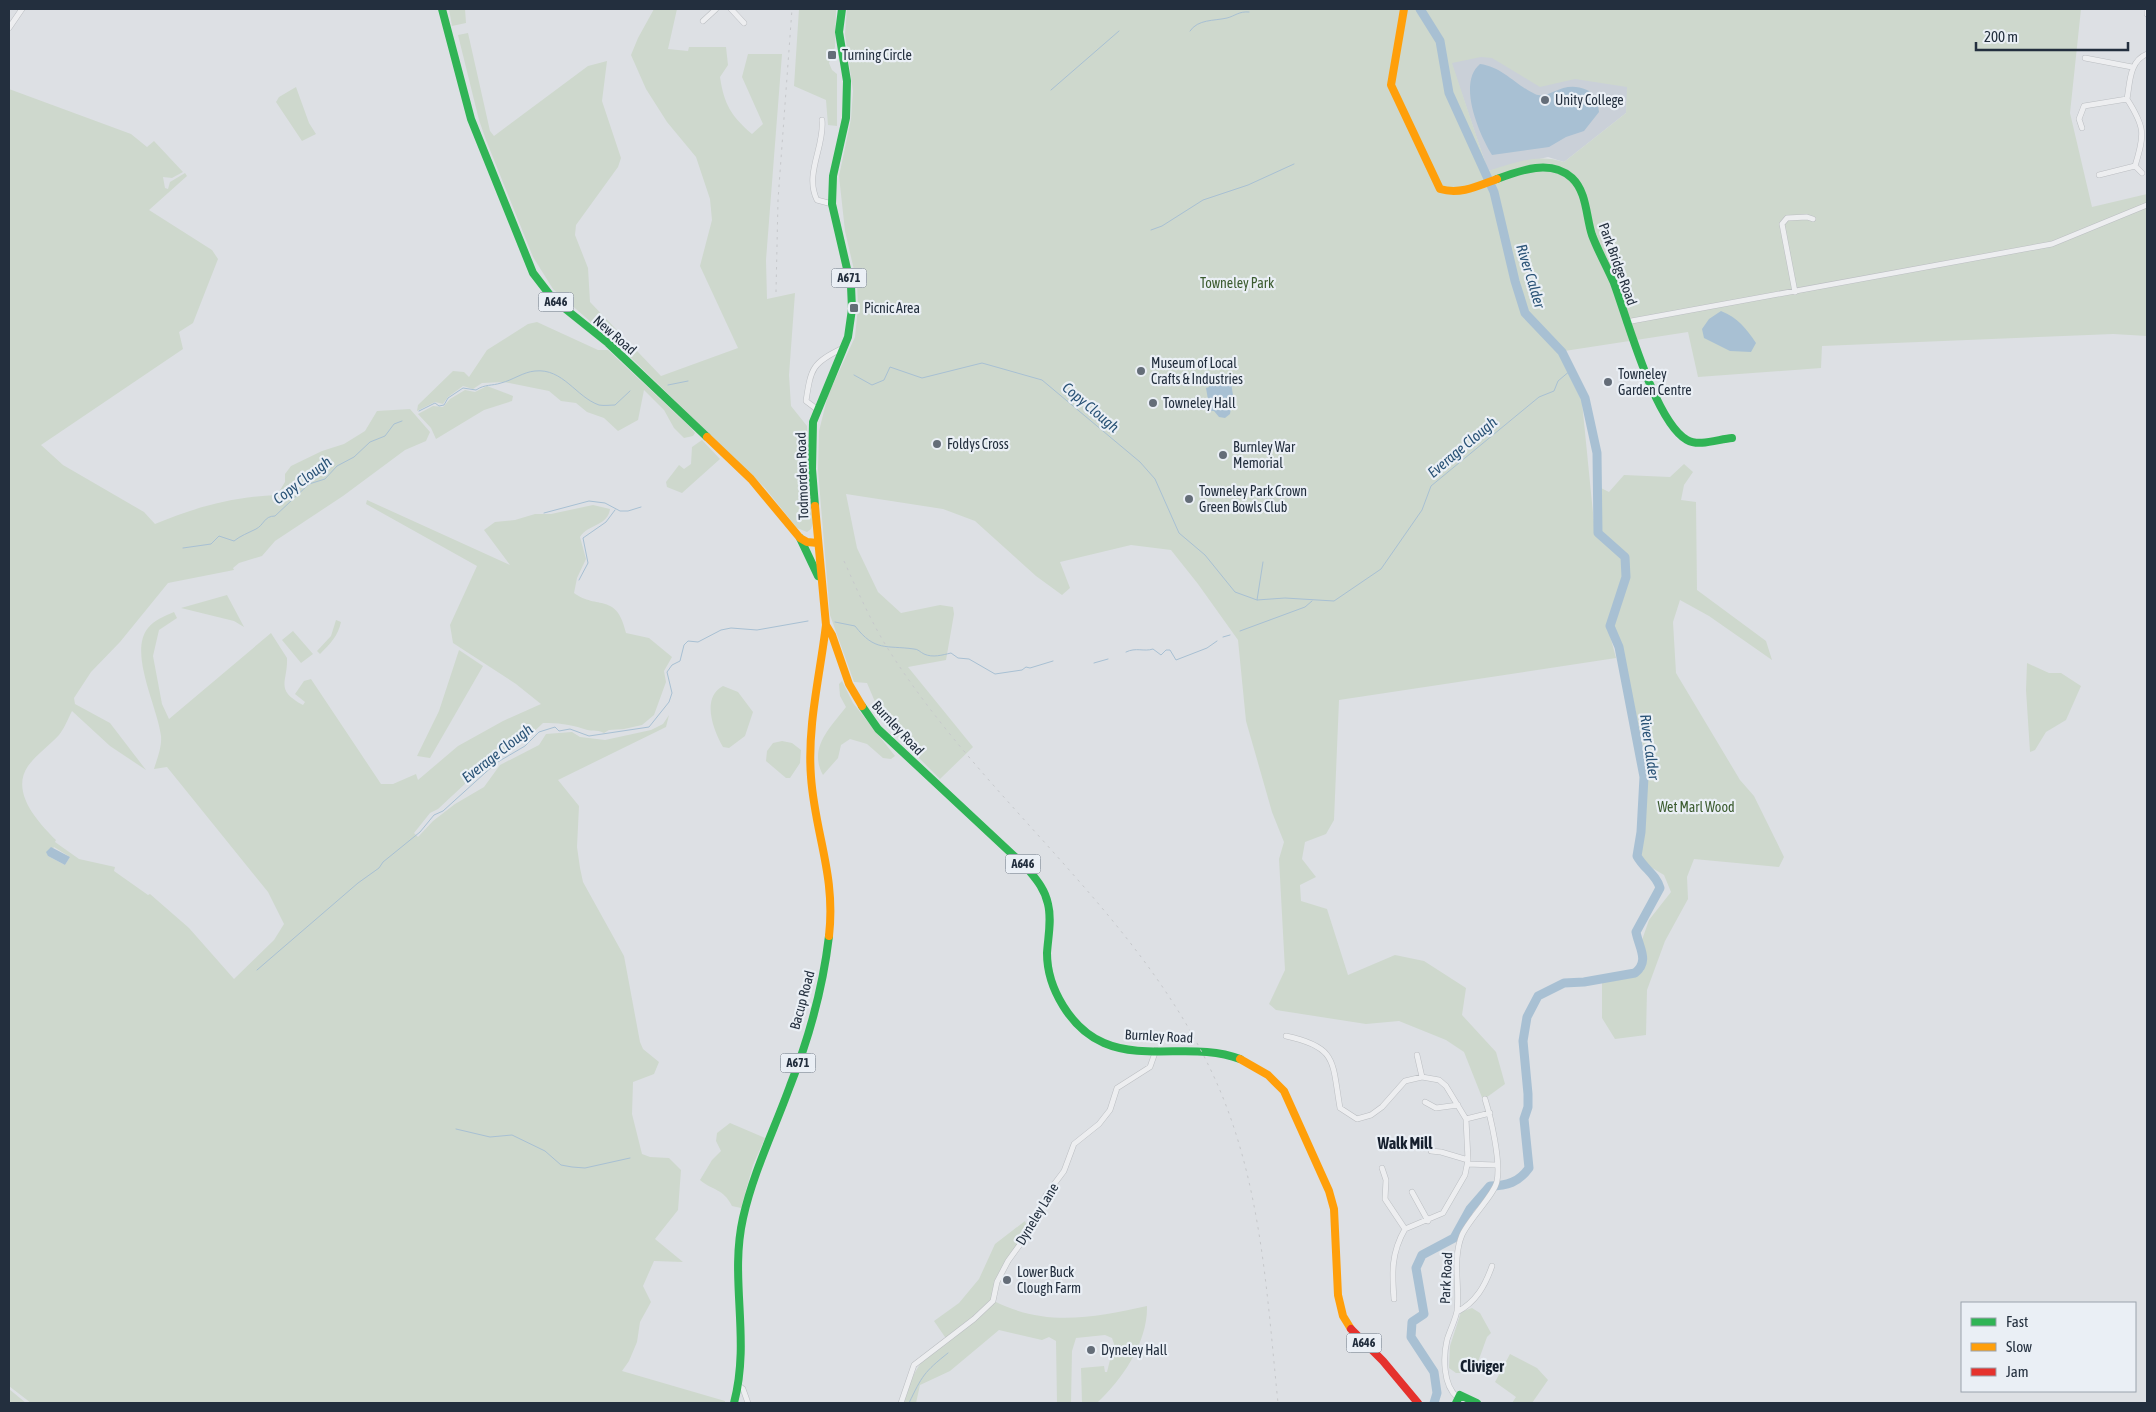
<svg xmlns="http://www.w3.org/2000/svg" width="2156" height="1412" font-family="'Asap Condensed',sans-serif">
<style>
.built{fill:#cad0d8}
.green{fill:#ced8cd;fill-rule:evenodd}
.water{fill:#a8c0d3}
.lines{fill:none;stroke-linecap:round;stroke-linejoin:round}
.stream{stroke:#a8c0d3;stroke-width:1}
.river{stroke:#a8c0d3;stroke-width:9}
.street-casing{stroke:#bbbec2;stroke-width:6}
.street{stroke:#edeef0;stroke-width:5}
.fast{stroke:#30b455;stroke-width:8}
.slow{stroke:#ff9f0a;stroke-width:8}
.jam{stroke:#e5322d;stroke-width:8}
.rail{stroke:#c6c8cb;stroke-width:1;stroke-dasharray:2.5 5;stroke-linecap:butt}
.poi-dot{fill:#646d78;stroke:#eaeff5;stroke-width:2}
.labels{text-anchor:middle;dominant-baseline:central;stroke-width:4.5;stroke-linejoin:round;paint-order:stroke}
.shield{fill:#eaeff5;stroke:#5f6975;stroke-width:1}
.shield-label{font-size:12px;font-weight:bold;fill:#232f3e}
.poi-label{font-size:14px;fill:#232f3e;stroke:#eaeff5;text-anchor:start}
.street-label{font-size:14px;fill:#232f3e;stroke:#eaeff5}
.park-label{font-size:14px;fill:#3b5b2f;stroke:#eaeff5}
.water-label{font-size:15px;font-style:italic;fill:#295276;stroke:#eaeff5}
.quarter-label{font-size:16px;font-weight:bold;fill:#16202e;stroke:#eaeff5}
</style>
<rect width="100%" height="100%" fill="#dde0e4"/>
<path class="built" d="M1433,9H1633L1626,113L1564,162L1548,157L1488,171Z"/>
<path class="green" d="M449,9H465L466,23L452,26Z
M654,9H677L668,49L688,51L689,47H726L728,65L720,77C724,104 731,116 752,134L763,124L742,77L748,54H782L766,260L767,299L795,293L789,375L791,406L807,426L809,488L813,523L811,529L807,532L797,528L765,488L623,350L553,289L533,257L486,140L479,120L458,35L468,33L490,131L494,136L588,66L607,61L602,101L621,158L618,167L576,225L575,235L588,268L590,302L661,376L738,348L700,266L712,220L710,199L696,157L667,122L646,89L631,55L638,38Z
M799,9H836L835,47L829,63L832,70L837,74V126L828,125L826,100L794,86Z
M847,9H2081L2070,113L2092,207L2147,194V336L2113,334L1822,346L1821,368L1698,377L1688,332L1558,352L1582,402L1595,533L1622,557L1624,576L1608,628L1616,658L1339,700L1334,820L1326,834L1305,842L1302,859L1316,877L1300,885L1301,901L1327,909L1348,975L1395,955L1424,961L1466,988L1462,1015L1496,1052L1505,1084L1483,1100L1464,1052L1446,1040L1399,1021L1366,1024L1276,1010L1269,1004L1285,970L1279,859L1284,842L1272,812L1246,721L1238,640L1198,584L1171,550L1131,545L1060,562L1070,588L1062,595L1036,576L975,521L943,509L846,494L857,548L878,592L901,613L940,605L953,607L954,614L946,660L908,667L973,747L940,779L884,723L867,683L854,682L830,615L818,470L819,431L828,395L855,337L858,307L857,283L845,231L839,176L851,119L853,91L845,34ZM1481,57L1492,58L1540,87L1575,79L1627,87L1626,113L1564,162C1536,153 1515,163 1488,171L1452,63Z
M296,87L309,123L316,134L302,141L276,102L279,97Z
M9,89L131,134L147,147L154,141L183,172L172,178L163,177L165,188L168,189L170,182L185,173L187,176L149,210L212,250L218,259L193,323L179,332L183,349L41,445L63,465L144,512L155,524C196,507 232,497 277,495L285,482V474L291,466L322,451L344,444L365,431L377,411L410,409L430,432L426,441L405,450L343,496L275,541L262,556L239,563L233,568L234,570L168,583L120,642L91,672L74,698L75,704L110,723L146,770L110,746L72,711C68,719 64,729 59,735C49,746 37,754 28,766C10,792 38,822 56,840L55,842L79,859L115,867L114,871L148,895L150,894L189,928L234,979L274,940L284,924L268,892L167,767L154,769C157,759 162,747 161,736C158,708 128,652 148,628C154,620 165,616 174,612L177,618L159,630L153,656L162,704L169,719L271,633L287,658C288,683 274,689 303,705L305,702L295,694L304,681L311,679L381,784H393L416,774L418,780L458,746L503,721L541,704L516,684L453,643L450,625L477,566L366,504L367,500L510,565L484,530L495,522L515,520L535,514H551L593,505L610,509C608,526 588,524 580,537L586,559L577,578L574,593C597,610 617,592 626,633L649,638L672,657L664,671L666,682L654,715L642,725L624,729L609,730L604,733C596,729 591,732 584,729C569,724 558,723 543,723L525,740L496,755L438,809L430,813L414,833L418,837L433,821L455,804L484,787L500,765L539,745L546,734L572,732L580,737L605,740L651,730L663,724L669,715L666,727L558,780L579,806L577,847L580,868L583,882L624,956L640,1042L643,1049L659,1062L654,1074L633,1082L632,1114L642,1154L650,1157L669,1158L681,1170L678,1210L655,1239L683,1262L654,1261L643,1286L651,1302L640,1322L637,1342L629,1361L622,1371L725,1401V1403H31L9,1386ZM54,847L70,857L65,865L48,856Z
M537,322L598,350H608L689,426L695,433L693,436L684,438L674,428L664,410L644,390L638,420L618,431L604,418L587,412L576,403L561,401L549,391L504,382L482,383L473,389L463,386L448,397L443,404L435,402L417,411L418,405L453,371L464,372L469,377L487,350L528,324Z
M487,386L513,396L512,401L484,410L436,439L431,428L418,414L433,406L443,407L450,399L465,390L475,392Z
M702,440L720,459L682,493L667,487L666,482L679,465L684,469L691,464L692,447Z
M1684,464L1693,472L1684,485L1681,500L1696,502L1697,590L1766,641L1772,660L1709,616L1680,600L1673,622L1676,673L1740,780L1754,796L1784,857L1779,867L1694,859L1687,877L1688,899L1665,941L1647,990L1646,1035L1615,1039L1602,1018V982L1635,976L1644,970L1646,955L1642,940L1649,920L1671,892L1664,875L1642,862L1638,850L1648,769L1623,653L1612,626L1629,577L1627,556L1600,531L1597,486L1609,492L1624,475L1670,477Z
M227,595L244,627L234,621L181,608Z
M336,620L341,622C338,636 330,644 320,654L317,651L331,636Z
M293,631L313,654L301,663L282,640Z
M459,650L483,666L430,758L417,756L439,711Z
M2027,663L2049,673H2061L2081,686L2066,720L2046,732L2035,750L2030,752L2026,690Z
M842,681L853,703L895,756L891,759L883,758L867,744L850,739L841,745L838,758L823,775C808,748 830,728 846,707L840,696L839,684Z
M723,686L738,692L753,712L745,736L729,748L723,747C713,729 701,698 723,686Z
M782,741L792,743L801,750L800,763L790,778H786L766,761L767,751L773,743Z
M730,1123L765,1138L753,1165L741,1208L732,1206C723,1188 713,1191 700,1180L712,1160L721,1151L716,1141L717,1133Z
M1025,1221L1029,1232L997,1282L994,1301C1045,1327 1093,1318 1147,1306C1148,1342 1122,1380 1097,1403H1082L1081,1368L1104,1366L1105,1372H1107L1114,1344L1112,1338L1105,1335L1076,1338L1072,1351L1071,1403H1057L1056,1341L1049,1337L1042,1340L999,1330L950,1371L920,1385L916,1403H903C915,1370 917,1361 947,1340L934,1321L959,1303L979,1279L995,1244Z
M1472,1308L1480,1313L1491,1333L1487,1337L1474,1373H1456L1449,1368L1450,1346L1461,1312Z
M1510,1354L1537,1368L1548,1380L1532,1403H1512L1516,1397L1495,1382Z
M9,1389L26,1403H9Z"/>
<path class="water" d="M1480,64C1503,67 1515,85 1535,94C1550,101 1561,79 1587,90C1596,94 1598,103 1599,112L1584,131L1566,137L1549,147L1492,155C1479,134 1457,83 1480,64Z
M1721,311C1738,318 1746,328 1756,343L1751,352L1730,351L1704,338L1702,329L1709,319Z
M1217,377L1223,378L1227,384L1231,383L1235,407L1231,408L1230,414L1225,418L1219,417L1214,411H1210L1206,388L1209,387L1211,380Z
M51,847L70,857L65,865L48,856L46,852Z"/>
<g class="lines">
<path class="stream" d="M1190,31C1198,19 1214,21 1227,18C1235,16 1239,11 1249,12
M1051,90L1119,31
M1151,230L1162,226L1203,200L1248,185L1294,164
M854,375L872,385L884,380L890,367L922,378L982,363L1042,380L1140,462L1155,479L1179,533L1205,555L1235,592L1257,600
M668,385L688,381
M419,411L435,403L439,406L444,405L448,398L463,388L476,390C485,384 492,386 501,383C513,380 523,372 535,371C563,368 576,397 599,405C604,406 610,405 615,405L630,391
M544,513L589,501L605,503L620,511H628L641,507
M183,548L211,544L219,536L234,541C240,536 248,533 256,529C264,525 264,516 275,516L309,484L325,479L337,466L354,457L370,442L385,436L394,424L402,421
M1263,562L1257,600L1285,598L1334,601L1381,569L1422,510L1431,486L1539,397L1554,391L1558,381L1571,370
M579,580L588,563L583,538L606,522L615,510
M835,622L855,626C875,652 886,645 914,649C918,649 920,652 924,654C933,658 942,655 951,653L958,658L969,659L995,674L1022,670L1026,667L1030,668L1053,661
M1240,631L1305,607L1312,601
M1223,637L1230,635
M1126,652C1136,647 1144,652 1153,649L1161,655L1166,650H1170L1176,660L1207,648L1217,641
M1094,663L1108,659
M257,970L358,883L379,868L383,862L420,832L434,815L443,811L496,763L525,746L539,732L555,727L559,731L570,729L589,736L649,727L669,702L672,693L667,672L672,665L680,661L684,645L688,641L698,642L721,630L731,628L757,630L808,621
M456,1129L490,1137L512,1135L545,1151L561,1165L572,1167L585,1168L630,1158
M909,1403C922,1376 924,1372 948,1353"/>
<path class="river" d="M1420,9L1440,41L1449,93L1494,192L1515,281L1525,313L1562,352L1585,398L1597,453L1598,533L1625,557L1626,577L1610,626L1619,647L1644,777L1641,832L1637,856C1644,869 1656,874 1660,888L1636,932C1639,948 1650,961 1635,973L1584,982L1564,983L1538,996L1527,1017L1523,1041L1528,1094V1107L1524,1119L1529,1168C1519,1182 1507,1186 1490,1186L1470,1209L1454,1238L1422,1255L1416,1268L1424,1314L1412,1322L1411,1337L1434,1372L1437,1393L1434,1403"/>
<defs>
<path id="street" d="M731,9L744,23
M2147,9V14
M703,21L716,9
M9,28L22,9
M2085,58L2132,67
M822,120C825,146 804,174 817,200L832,204
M2082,128L2079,119L2084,106L2127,99
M2135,166C2145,134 2145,127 2127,99C2130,83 2129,61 2147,54
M2135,166L2142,173
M2099,175L2135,166
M1795,292L1782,224L1787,218L1807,217L1813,219
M1626,322L2052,244L2147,205
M818,410L806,401C811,368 812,363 843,348
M1286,1036C1338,1047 1332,1062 1340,1108L1357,1119L1371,1115L1382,1107L1405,1081L1422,1077L1439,1080L1446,1086L1466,1119L1490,1113
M1417,1055L1422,1077
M1425,1102L1436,1108L1458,1105
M1431,1151L1441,1152L1468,1160
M1467,1164L1496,1165
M1382,1168L1386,1180L1385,1199L1405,1229L1443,1213L1465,1175L1468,1160L1466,1119
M1412,1192L1428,1221
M1394,1299C1392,1273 1391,1253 1405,1229
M1457,1312C1476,1302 1485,1286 1492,1266
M739,1386L743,1389L748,1403
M1457,1397C1443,1385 1443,1357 1447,1340C1450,1330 1455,1321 1457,1311C1460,1286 1452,1259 1462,1235C1469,1219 1495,1194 1497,1181C1501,1162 1491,1118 1485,1099
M901,1403L914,1365L974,1319L993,1301L997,1282L1008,1261L1029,1232L1046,1195L1064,1171L1074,1144L1099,1124L1110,1110L1117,1088L1150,1067L1156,1050"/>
</defs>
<use href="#street" class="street-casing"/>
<use href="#street" class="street"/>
<path class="fast" d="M442,9L471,119L533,273L553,299L608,343L707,437
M1497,179C1521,170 1551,159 1572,178C1587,192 1586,217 1592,235C1598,251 1607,267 1614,283C1627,318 1655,422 1687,440C1699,447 1719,439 1732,438
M815,506L812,469L813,422L848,337L852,309L851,286L832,204L833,176L846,118L847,81L839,32L842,9
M800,538L818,576
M862,706L878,729L1027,868C1036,879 1045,889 1048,904C1052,920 1048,937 1047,953C1047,988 1071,1029 1104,1043C1146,1061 1197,1042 1240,1059
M734,1403C751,1338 729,1280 743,1218C753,1173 774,1130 790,1086C809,1038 823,987 829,936
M1456,1403L1460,1395L1477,1403"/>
<path class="slow" d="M1404,9L1391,85L1440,189C1460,195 1478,186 1497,179
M707,437L751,479L800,538L807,542L818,543
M815,506L826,625L832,635L849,684L862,706
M826,625C820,675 807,726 811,777C815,834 836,875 829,936
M1240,1059L1268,1075L1284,1091L1329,1191L1334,1209L1338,1295L1343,1316L1351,1329"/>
<path class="jam" d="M1351,1329L1383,1361L1418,1403"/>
<path class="rail" d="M776,292L778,200L792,9
M844,561C858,592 872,624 890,652C989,807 1145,917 1219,1088C1262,1189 1267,1296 1278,1403"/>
</g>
<g class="poi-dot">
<rect x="827" y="50" width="10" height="10" rx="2.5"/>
<circle cx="1545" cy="100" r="5"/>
<rect x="849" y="303" width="10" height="10" rx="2.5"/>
<circle cx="1141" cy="371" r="5"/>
<circle cx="1608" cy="382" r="5"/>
<circle cx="1153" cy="403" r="5"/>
<circle cx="937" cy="444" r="5"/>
<circle cx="1223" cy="455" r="5"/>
<circle cx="1189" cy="499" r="5"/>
<circle cx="1007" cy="1280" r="5"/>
<circle cx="1091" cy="1350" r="5"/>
</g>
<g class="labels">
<g class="shield">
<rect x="831.5" y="268.5" width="35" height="19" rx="4"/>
<rect x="538.5" y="292.5" width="35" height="19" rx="4"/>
<rect x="1005.5" y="854.5" width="35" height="19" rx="4"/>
<rect x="780.5" y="1053.5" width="35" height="19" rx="4"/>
<rect x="1346.5" y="1333.5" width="35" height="19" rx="4"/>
</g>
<g class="shield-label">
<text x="849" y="278">A671</text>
<text x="556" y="302">A646</text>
<text x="1023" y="864">A646</text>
<text x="798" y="1063">A671</text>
<text x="1364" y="1343">A646</text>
</g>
<g class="poi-label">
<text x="842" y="55">Turning Circle</text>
<text x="1555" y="100">Unity College</text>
<text x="864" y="308">Picnic Area</text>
<text x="1151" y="363">Museum of Local<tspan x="1151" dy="16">Crafts &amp; Industries</tspan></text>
<text x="1618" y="374">Towneley<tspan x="1618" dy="16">Garden Centre</tspan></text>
<text x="1163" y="403">Towneley Hall</text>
<text x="947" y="444">Foldys Cross</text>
<text x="1233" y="447">Burnley War<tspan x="1233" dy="16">Memorial</tspan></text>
<text x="1199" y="491">Towneley Park Crown<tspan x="1199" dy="16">Green Bowls Club</tspan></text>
<text x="1017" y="1272">Lower Buck<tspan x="1017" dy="16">Clough Farm</tspan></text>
<text x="1101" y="1350">Dyneley Hall</text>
</g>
<g class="street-label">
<text transform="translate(1618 264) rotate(70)">Park Bridge Road</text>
<text transform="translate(615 335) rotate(41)">New Road</text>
<text transform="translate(802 476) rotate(-92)">Todmorden Road</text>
<text transform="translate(898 728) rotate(47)">Burnley Road</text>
<text transform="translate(802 1000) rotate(-75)">Bacup Road</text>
<text transform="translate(1159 1036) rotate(3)">Burnley Road</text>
<text transform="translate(1037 1214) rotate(-59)">Dyneley Lane</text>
<text transform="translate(1446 1278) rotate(-87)">Park Road</text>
</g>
<g class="park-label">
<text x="1237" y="283">Towneley Park</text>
<text x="1696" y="807">Wet Marl Wood</text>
</g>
<g class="water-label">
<text transform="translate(1531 276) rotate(73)">River Calder</text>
<text transform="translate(1091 407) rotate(40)">Copy Clough</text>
<text transform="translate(1462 447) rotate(-40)">Everage Clough</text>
<text transform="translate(302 480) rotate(-37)">Copy Clough</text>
<text transform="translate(1650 747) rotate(82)">River Calder</text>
<text transform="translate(497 753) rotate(-38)">Everage Clough</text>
</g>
<g class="quarter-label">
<text x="1405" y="1143">Walk Mill</text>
<text x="1482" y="1366">Cliviger</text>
</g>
</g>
<rect width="2156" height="1412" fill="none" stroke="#232f3e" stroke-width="20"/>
<rect x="1961" y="1302" width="175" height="90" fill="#eaeff5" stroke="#9aa2ac"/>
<rect x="1971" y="1318" width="25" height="8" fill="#30b455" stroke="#9aa2ac"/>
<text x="2006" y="1327" font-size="15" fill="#232f3e">Fast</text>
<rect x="1971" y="1343" width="25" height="8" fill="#ff9f0a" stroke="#9aa2ac"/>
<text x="2006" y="1352" font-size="15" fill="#232f3e">Slow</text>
<rect x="1971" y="1368" width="25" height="8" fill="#e5322d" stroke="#9aa2ac"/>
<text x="2006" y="1377" font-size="15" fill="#232f3e">Jam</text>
<path d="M1976 42v8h152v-8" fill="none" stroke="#232f3e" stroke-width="2.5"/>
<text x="1984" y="42" font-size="15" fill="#232f3e" stroke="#eaeff5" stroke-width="4" paint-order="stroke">200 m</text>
</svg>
